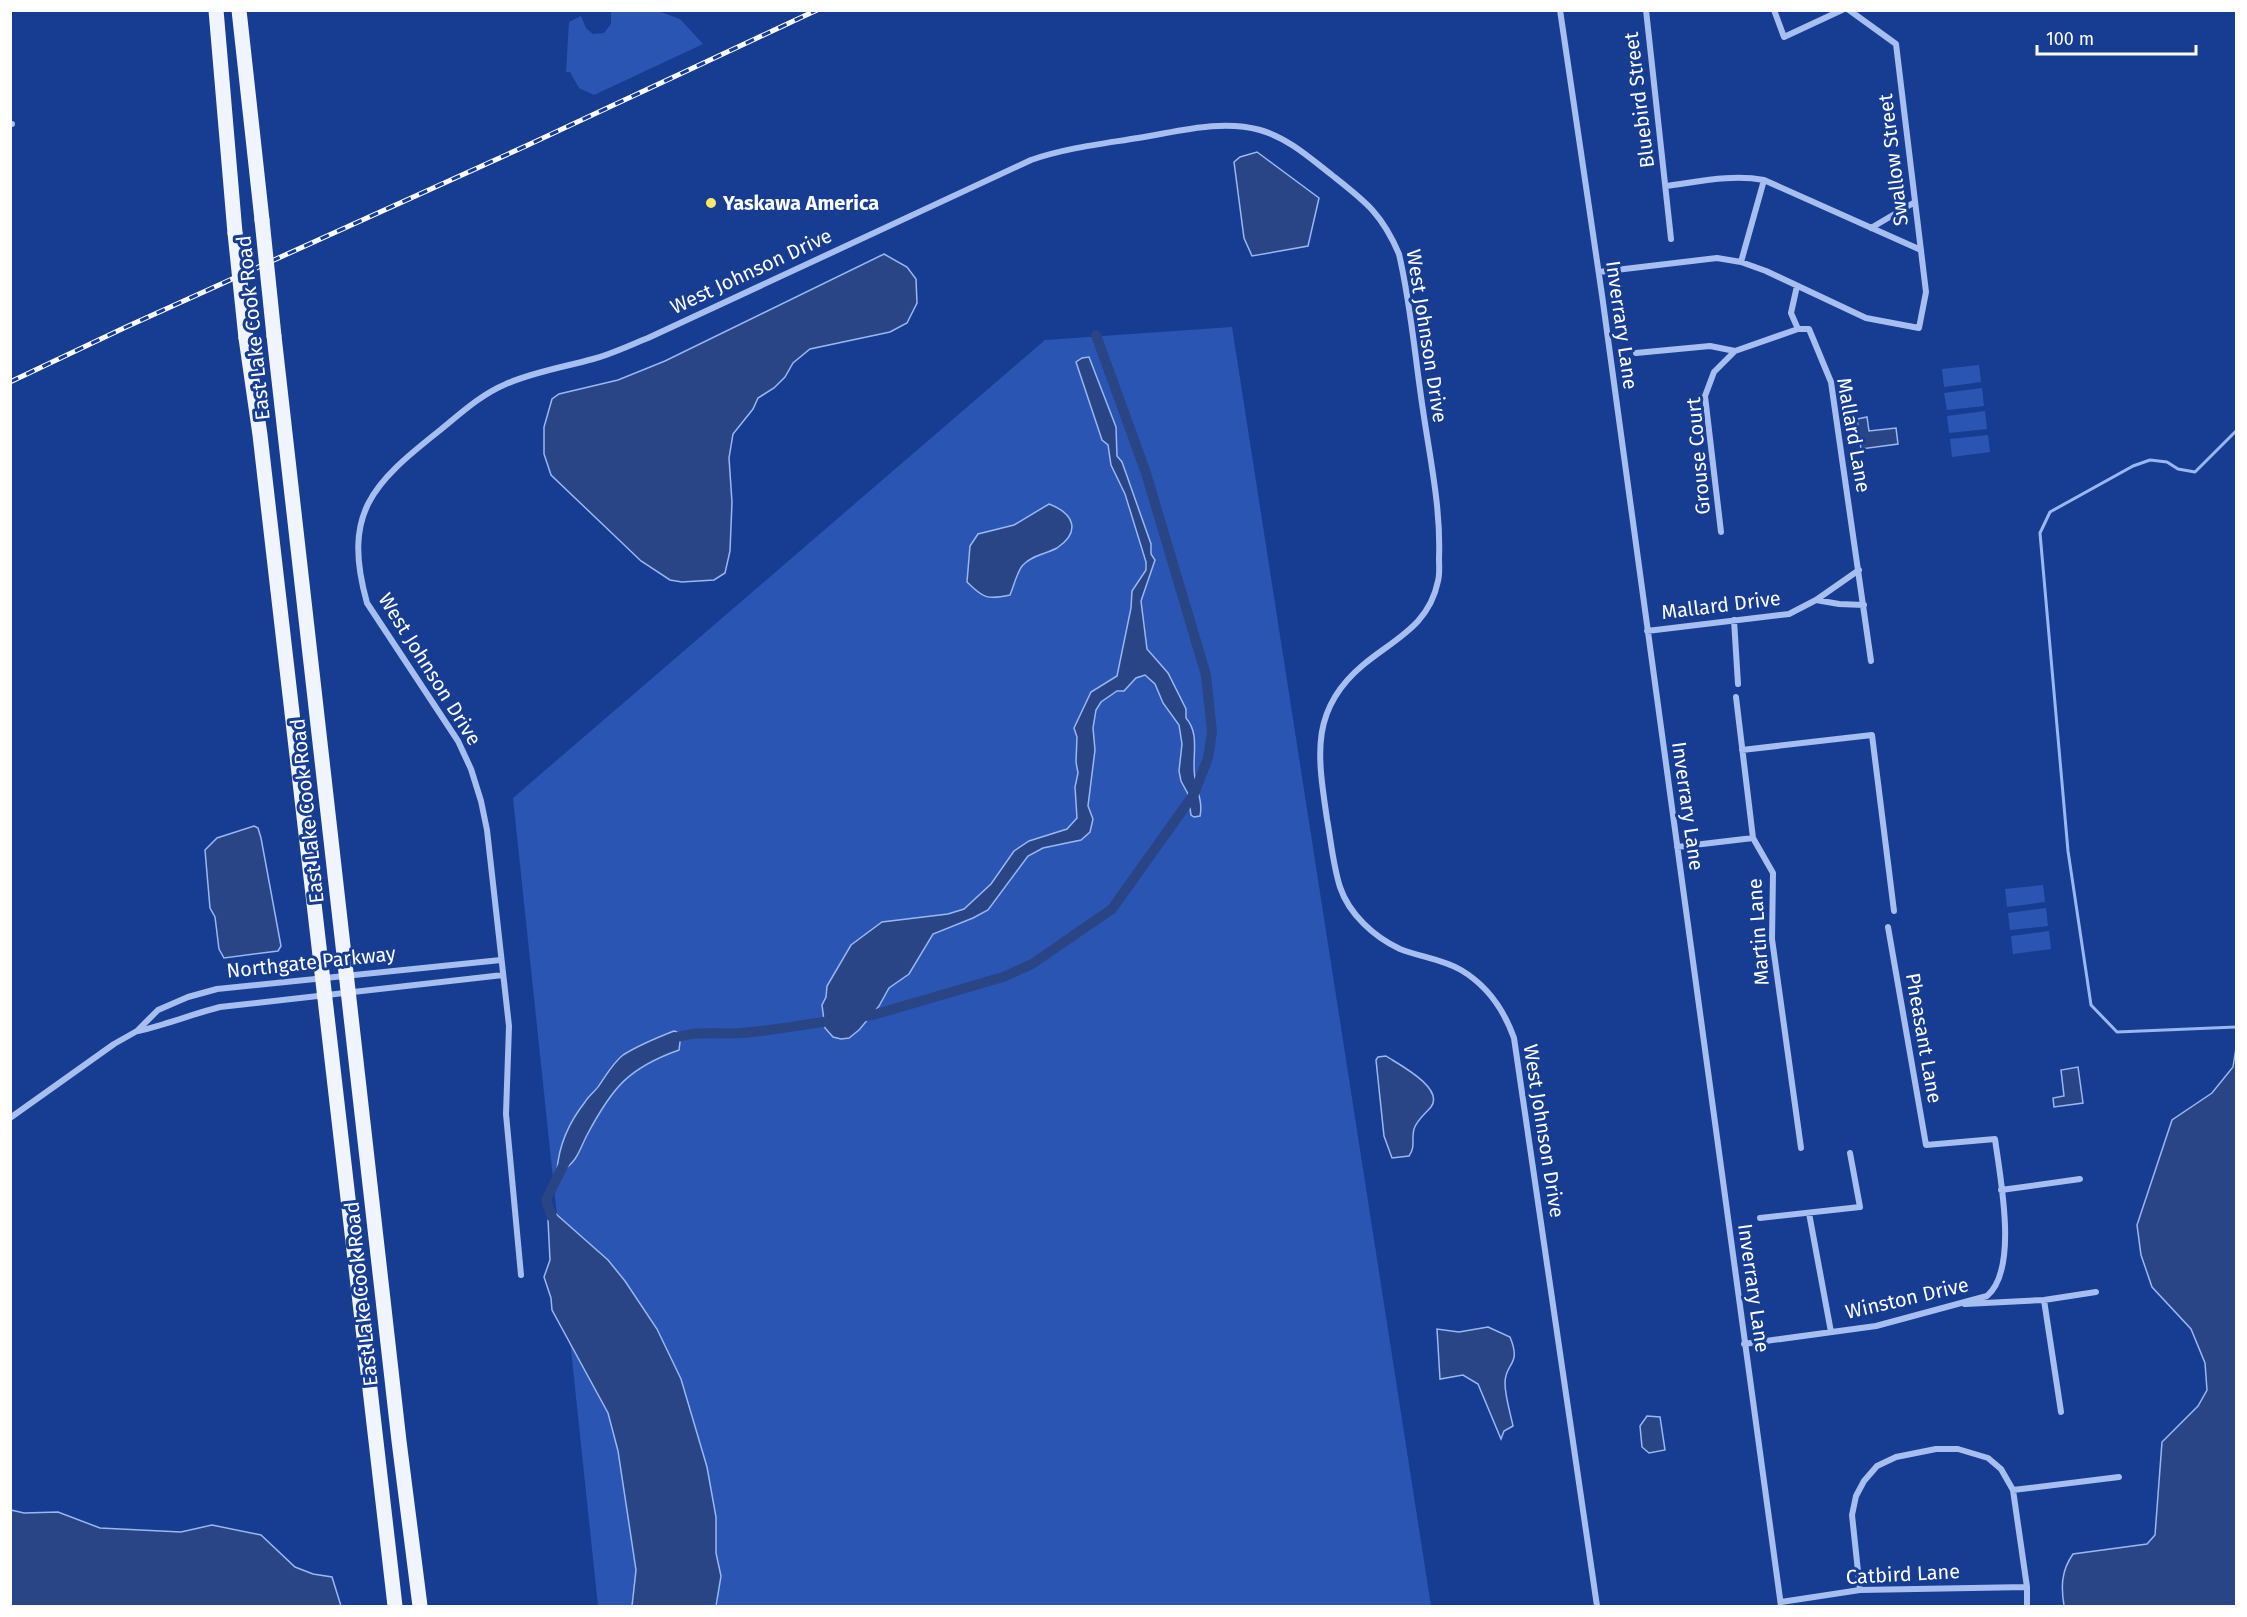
<svg xmlns="http://www.w3.org/2000/svg" width="2247" height="1617" font-family="'Fira Sans',sans-serif">
<style>
.green{fill:#2a55b2}
.water{fill:#294586;stroke:#99b7f3;stroke-width:1.5}
.lines{fill:none;stroke-linecap:round;stroke-linejoin:round}
.stream{stroke:#99b7f3;stroke-width:3}
.canal{stroke:#294586;stroke-width:10}
.minor{stroke:#a7bef0;stroke-width:6}
.primary{stroke:#f0f4ff;stroke-width:15}
.rail-casing{stroke:#fff;stroke-width:5}
.rail{stroke:#173d93;stroke-width:3;stroke-dasharray:9;stroke-linecap:butt}
.primary-bridge{stroke:#f0f4ff;stroke-width:15}
.poi-dot{fill:#ffe766;stroke:#173d93;stroke-width:2}
.labels{text-anchor:middle;dominant-baseline:central;stroke-width:6;stroke-linejoin:round;paint-order:stroke}
.street-label{font-size:20px;fill:#fff;stroke:#173d93}
.poi-label{font-size:20px;font-weight:bold;fill:#fff;stroke:#173d93;text-anchor:start}
</style>
<rect width="100%" height="100%" fill="#173d93"/>
<path class="green" d="M611,11H658L680,19L703,44L594,95L579,88L570,72H566L569,22L581,16L586,28L593,34L604,33L611,24Z
M1232,327L1431,1606H598L513,798L1045,340Z
M1979,365L1981,382L1944,387L1942,369Z
M1982,388L1984,406L1947,410L1944,393Z
M1985,411L1987,429L1949,433L1947,416Z
M1988,435L1990,452L1952,457L1950,439Z
M2043,885L2045,902L2007,907L2005,889Z
M2046,908L2048,926L2010,930L2008,913Z
M2049,931L2051,949L2013,954L2011,936Z"/>
<path class="water" d="M1257,152L1319,198L1308,246L1252,256L1244,238L1234,162L1240,157Z
M884,254L907,267L916,279L917,303L907,323L890,332L810,349L793,363L785,377L774,388L758,398L753,409L733,434L729,458L732,502L730,551L725,573L714,580L682,582L670,580L641,561L551,475L544,454V427L552,399L559,394L618,380L665,361Z
M1089,357L1116,427L1117,456L1122,462L1151,544V554L1155,560L1141,601L1147,649L1168,673L1186,709V718C1201,735 1191,758 1195,778C1197,792 1203,802 1200,816L1194,817L1191,815L1188,794L1181,781L1179,771L1182,744L1179,725L1163,703L1155,684L1145,675L1136,678L1124,691H1117L1101,702L1096,710L1093,728L1095,750L1088,806L1093,819L1090,832L1081,840L1043,848L1028,856L988,910L973,918L933,934L909,974L889,988L879,1006L859,1030L849,1038L841,1039L833,1037L825,1028L822,1005L826,997L827,986L851,945L882,922L948,914L964,909L991,884L1014,851L1029,841L1067,829L1077,818L1075,787L1078,773L1076,762L1077,737L1074,728L1091,692L1117,676L1131,608L1132,591L1146,570V562L1125,494L1111,465L1108,445L1102,440L1076,362L1082,358Z
M1867,417L1869,431L1896,428L1898,444L1861,449L1857,419Z
M1049,504C1073,513 1082,531 1057,548C1046,554 1032,555 1023,565C1017,571 1014,586 1010,595C987,600 983,598 967,582L970,546L978,534L1014,525Z
M254,826L258,828L261,838L281,946L278,951L224,958L219,949L215,917L210,908L205,850L217,838Z
M674,1031L677,1032L680,1042L679,1050C628,1068 612,1088 587,1135C578,1153 578,1160 561,1172L557,1170C559,1145 570,1121 585,1102C589,1095 596,1091 600,1084C607,1074 613,1063 623,1055C639,1045 656,1038 674,1031Z
M2236,1048V1606H2064C2061,1587 2061,1571 2073,1554L2147,1544L2155,1535L2162,1442L2198,1406L2207,1390L2205,1363L2191,1329L2152,1287L2141,1255L2137,1225L2172,1120L2212,1093L2233,1067Z
M1386,1056C1398,1064 1445,1088 1431,1107C1425,1114 1417,1120 1414,1129C1411,1140 1416,1146 1409,1156L1392,1158L1384,1136L1376,1060L1378,1057Z
M2078,1067L2083,1103L2054,1107L2053,1098L2064,1096L2061,1070Z
M556,1214L608,1260L625,1281L657,1329L681,1379L707,1467L716,1517V1553L721,1576L716,1606H632L636,1570L618,1451L608,1413L552,1310L551,1298L544,1277L550,1260L548,1220Z
M1488,1327L1510,1337C1522,1366 1505,1362 1505,1383C1505,1396 1510,1412 1513,1426L1504,1431L1501,1439L1478,1384L1463,1375L1440,1379L1437,1329L1459,1332Z
M1647,1416L1660,1417L1665,1450L1649,1453L1642,1447L1640,1426Z
M11,1510L24,1513L58,1512L100,1528L181,1532L212,1525L261,1535L295,1567L313,1574L332,1577L341,1606H11Z"/>
<g class="lines">
<path class="stream" d="M2236,431L2195,472L2178,469L2167,462L2150,460L2133,466L2050,512L2040,533L2068,851L2091,1005L2117,1032L2236,1027"/>
<path class="canal" d="M859,1017L873,1015L1003,977L1032,964L1112,909L1194,794L1208,758L1212,732L1206,675L1146,473L1096,335
M667,1042C688,1029 716,1035 740,1033C773,1031 805,1024 838,1020
M552,1217L546,1200L566,1160"/>
<path class="minor" d="M1560,10L1602,295L1781,1606
M1646,10L1671,239
M1774,10L1784,37L1842,10
M10,124H12
M1666,186C1698,182 1731,174 1764,180L1921,250
M1871,228L1915,202
M1741,262L1764,180
M1599,272L1717,258L1741,262L1766,271L1866,318L1919,328L1926,292L1896,44L1849,10
M1797,286L1791,313L1798,329
M1636,353L1710,346L1735,351
M1721,532L1705,396L1714,372L1735,351L1798,329H1809L1831,382L1871,661
M1816,600L1839,604L1864,605
M1734,620L1738,684
M1647,631L1789,614L1816,600L1859,570
M1736,697L1753,838L1773,873L1772,939L1801,1148
M1742,750L1872,735L1894,911
M1677,847L1753,838
M138,1031C166,1025 192,1014 220,1007L503,975
M10,1118L114,1044L137,1031L158,1010L188,997L217,989L501,960
M2001,1190L2080,1179
M1809,1213L1831,1332
M1760,1218L1860,1207L1850,1153
M521,1275L506,1114L509,1026L487,830L481,801L471,769L458,741L367,603C342,513 372,484 439,431C460,414 480,395 506,384C533,372 564,367 593,359C612,354 630,345 648,338L1031,160C1065,148 1101,144 1138,138C1177,132 1220,119 1260,130C1288,138 1310,158 1333,176C1366,202 1382,214 1399,254C1411,305 1415,358 1423,410C1430,459 1441,508 1439,558C1439,565 1440,574 1438,581C1429,626 1394,639 1363,665C1309,710 1318,757 1327,819C1331,841 1333,865 1340,887C1349,914 1374,937 1400,949C1420,957 1442,959 1461,970C1488,986 1504,1010 1514,1038L1597,1606
M2044,1300L2061,1412
M1965,1304L2044,1300L2096,1292
M1744,1344L1876,1326L1987,1296C2019,1269 2000,1177 1995,1139L1926,1145L1888,927
M2013,1490L2119,1477
M1860,1590L1852,1515L1856,1496L1864,1481L1877,1466L1896,1457L1936,1449H1958L1988,1458L2001,1469L2013,1490L2027,1587V1606
M1781,1602L1860,1590L2027,1587"/>
<path class="primary" d="M216,10L235,233
M239,10L262,220
M274,336L399,1441L420,1606
M246,338L260,435L395,1606"/>
<defs>
<path id="rail" d="M10,382L126,327L528,145L817,10"/>
</defs>
<use href="#rail" class="rail-casing"/>
<use href="#rail" class="rail"/>
<path class="primary-bridge" d="M262,220L274,336
M235,233L246,338"/>
</g>
<circle class="poi-dot" cx="711" cy="203" r="6"/>
<g class="labels">
<g class="street-label">
<text transform="translate(1639 100) rotate(-97)">Bluebird Street</text>
<text transform="translate(1893 160) rotate(-97)">Swallow Street</text>
<text transform="translate(751 271) rotate(-25)">West Johnson Drive</text>
<text transform="translate(1622 325) rotate(82)">Inverrary Lane</text>
<text transform="translate(253 328) rotate(-96)">East Lake Cook Road</text>
<text transform="translate(1427 336) rotate(81)">West Johnson Drive</text>
<text transform="translate(1854 435) rotate(80)">Mallard Lane</text>
<text transform="translate(1698 456) rotate(-95)">Grouse Court</text>
<text transform="translate(1721 605) rotate(-7)">Mallard Drive</text>
<text transform="translate(430 669) rotate(58)">West Johnson Drive</text>
<text transform="translate(1688 806) rotate(82)">Inverrary Lane</text>
<text transform="translate(307 811) rotate(-96)">East Lake Cook Road</text>
<text transform="translate(1758 932) rotate(-94)">Martin Lane</text>
<text transform="translate(311 962) rotate(-6)">Northgate Parkway</text>
<text transform="translate(1924 1038) rotate(80)">Pheasant Lane</text>
<text transform="translate(1544 1131) rotate(81)">West Johnson Drive</text>
<text transform="translate(1754 1288) rotate(82)">Inverrary Lane</text>
<text transform="translate(361 1294) rotate(-96)">East Lake Cook Road</text>
<text transform="translate(1907 1298) rotate(-13)">Winston Drive</text>
<text transform="translate(1903 1574) rotate(-3)">Catbird Lane</text>
</g>
<g class="poi-label">
<text x="723" y="203">Yaskawa America</text>
</g>
</g>
<rect width="2247" height="1617" fill="none" stroke="#ffffff" stroke-width="24"/>
<path d="M2037 45v9h159v-9" fill="none" stroke="#ffffff" stroke-width="3"/>
<text x="2046" y="45" font-size="18" fill="#ffffff" stroke="#173d93" stroke-width="4.5" paint-order="stroke">100 m</text>
</svg>
